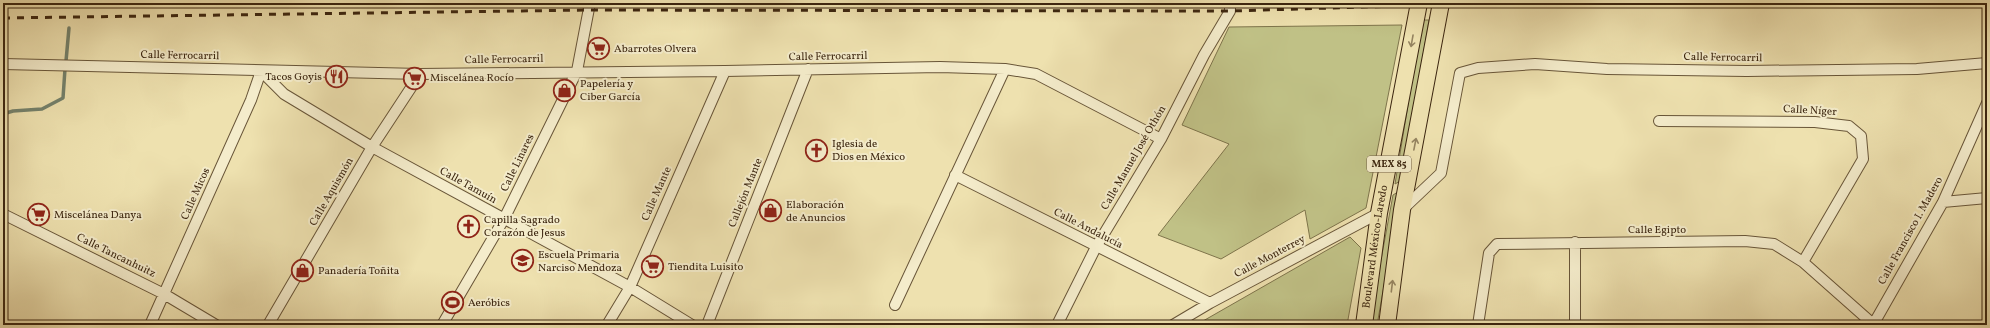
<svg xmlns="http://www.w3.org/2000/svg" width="1990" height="328" font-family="Vollkorn,serif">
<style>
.green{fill:#c0c186;stroke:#7e744b}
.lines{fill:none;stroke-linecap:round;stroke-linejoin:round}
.stream{stroke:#74816b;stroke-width:3.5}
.minor-casing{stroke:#685538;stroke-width:12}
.primary-casing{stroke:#3c2610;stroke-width:18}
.minor{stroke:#f4eccb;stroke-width:10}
.primary{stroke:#eee1af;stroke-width:16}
.rail{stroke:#3c2610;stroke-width:3;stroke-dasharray:7 7;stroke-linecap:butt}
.oneway{stroke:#958460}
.labels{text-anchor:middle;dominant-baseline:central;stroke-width:4;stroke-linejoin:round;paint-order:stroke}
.shield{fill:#f4eccb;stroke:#736148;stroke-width:1}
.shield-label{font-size:10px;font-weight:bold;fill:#3c2610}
.poi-label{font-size:11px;fill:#3c2610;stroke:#f4eccb;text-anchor:start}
.street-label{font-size:11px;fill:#3c2610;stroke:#f4eccb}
</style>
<rect width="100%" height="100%" fill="#eee1af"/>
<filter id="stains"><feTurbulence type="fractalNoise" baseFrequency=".005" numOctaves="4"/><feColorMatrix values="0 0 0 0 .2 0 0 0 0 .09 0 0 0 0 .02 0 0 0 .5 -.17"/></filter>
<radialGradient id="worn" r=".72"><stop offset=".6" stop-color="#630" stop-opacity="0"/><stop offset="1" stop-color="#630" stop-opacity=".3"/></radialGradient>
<path class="green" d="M1422,20H1429L1402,180L1395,184Z
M1402,25L1366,208L1310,239L1305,210L1221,259L1158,235L1229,144L1182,125L1229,27Z
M1401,190L1377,325H1369L1393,195Z
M1350,237L1361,248L1347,325H1196Z"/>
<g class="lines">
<path class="stream" d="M66,61L69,28
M3,114L13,111L42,109L63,98L65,69"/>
<defs>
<path id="minor" d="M3,64L420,74L725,71L940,67L1005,69L1036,74L1161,139
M1659,121L1815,122L1849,126L1861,136L1863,159L1803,262
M955,175L1210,303
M1943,202L1987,198
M1402,210L1441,173L1460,73L1478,68L1535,64L1607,69L1747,71L1917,69L1987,63
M3,214L164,294L216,325
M895,305L1005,69
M150,325L251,100L261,71L284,94L372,147L630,287L692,325
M268,325L372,147L420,74
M442,325L504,219L577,71L590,3
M607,325L630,287L725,71
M707,325L808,69
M1057,325L1096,247L1161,139L1204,55L1230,11V3
M1173,325L1210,303L1379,213
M1478,325L1489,253L1497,244L1745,241L1774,244L1803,262L1873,324
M1575,325V242
M1873,325L1943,202L1987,103"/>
<g id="primary">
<path id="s1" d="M1364,325L1379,213L1419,3"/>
<path d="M1387,325L1402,210L1441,3"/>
</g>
</defs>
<use href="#minor" class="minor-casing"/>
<use href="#primary" class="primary-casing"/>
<use href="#minor" class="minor"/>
<use href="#primary" class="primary"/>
<path class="rail" d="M3,18L588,10L1230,11L1397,6L1987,3"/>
</g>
<defs><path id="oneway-shaft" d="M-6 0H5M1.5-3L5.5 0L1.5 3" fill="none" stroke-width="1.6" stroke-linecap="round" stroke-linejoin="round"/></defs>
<g class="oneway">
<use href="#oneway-shaft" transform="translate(1412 41) rotate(100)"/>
<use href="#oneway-shaft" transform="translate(1415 144) rotate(-79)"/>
<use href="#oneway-shaft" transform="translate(1392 286) rotate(-83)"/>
</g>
<defs>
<symbol id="supermarket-ring" viewBox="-11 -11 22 22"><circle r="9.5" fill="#f4eccb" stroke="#8f2418" stroke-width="1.5"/><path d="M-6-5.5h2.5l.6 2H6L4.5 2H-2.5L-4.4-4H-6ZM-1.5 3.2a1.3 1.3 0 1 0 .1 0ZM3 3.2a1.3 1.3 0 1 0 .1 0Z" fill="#8f2418"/></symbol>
<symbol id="restaurant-ring" viewBox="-11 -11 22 22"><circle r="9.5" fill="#f4eccb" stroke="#8f2418" stroke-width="1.5"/><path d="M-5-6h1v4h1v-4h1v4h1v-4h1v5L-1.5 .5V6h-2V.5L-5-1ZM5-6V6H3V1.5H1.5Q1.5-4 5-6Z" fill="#8f2418"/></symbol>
<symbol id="shop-ring" viewBox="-11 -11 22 22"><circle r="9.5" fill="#f4eccb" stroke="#8f2418" stroke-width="1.5"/><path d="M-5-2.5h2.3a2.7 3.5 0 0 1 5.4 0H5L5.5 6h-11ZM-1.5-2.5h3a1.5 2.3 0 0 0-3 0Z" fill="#8f2418"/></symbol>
<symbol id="church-ring" viewBox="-11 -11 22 22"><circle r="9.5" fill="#f4eccb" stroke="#8f2418" stroke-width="1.5"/><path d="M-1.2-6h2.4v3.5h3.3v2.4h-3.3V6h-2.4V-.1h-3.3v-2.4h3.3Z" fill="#8f2418"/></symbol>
<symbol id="school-ring" viewBox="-11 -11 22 22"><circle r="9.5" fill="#f4eccb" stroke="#8f2418" stroke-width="1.5"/><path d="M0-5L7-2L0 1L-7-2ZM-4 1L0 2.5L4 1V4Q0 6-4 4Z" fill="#8f2418"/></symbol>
<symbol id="stadium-ring" viewBox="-11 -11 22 22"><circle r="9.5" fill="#f4eccb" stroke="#8f2418" stroke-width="1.5"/><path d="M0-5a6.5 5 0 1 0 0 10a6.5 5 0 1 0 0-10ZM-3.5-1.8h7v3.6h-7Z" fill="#8f2418"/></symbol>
</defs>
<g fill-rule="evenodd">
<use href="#supermarket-ring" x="586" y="36" width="25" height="25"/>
<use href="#restaurant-ring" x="324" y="64" width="25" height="25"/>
<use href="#supermarket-ring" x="402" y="66" width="25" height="25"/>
<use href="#shop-ring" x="552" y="78" width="25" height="25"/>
<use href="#church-ring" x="804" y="138" width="25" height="25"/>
<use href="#shop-ring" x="758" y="198" width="25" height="25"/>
<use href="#supermarket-ring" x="26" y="202" width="25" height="25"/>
<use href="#church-ring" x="456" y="214" width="25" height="25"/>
<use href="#school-ring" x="510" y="248" width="25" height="25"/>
<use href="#supermarket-ring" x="640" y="254" width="25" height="25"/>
<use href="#shop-ring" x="290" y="258" width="25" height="25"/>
<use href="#stadium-ring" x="440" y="290" width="25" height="25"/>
</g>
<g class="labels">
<rect class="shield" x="1367" y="156" width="44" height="16" rx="3"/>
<g class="shield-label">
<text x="1389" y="164">MEX 85</text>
</g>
<g class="poi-label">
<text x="614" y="49">Abarrotes Olvera</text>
<text x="322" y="77" text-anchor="end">Tacos Goyis</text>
<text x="430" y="78">Miscelánea Rocío</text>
<text x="580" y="84">Papelería y<tspan x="580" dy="13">Ciber García</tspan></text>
<text x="832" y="144">Iglesia de<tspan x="832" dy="13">Dios en México</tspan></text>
<text x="786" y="205">Elaboración<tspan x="786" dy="13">de Anuncios</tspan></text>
<text x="54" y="215">Miscelánea Danya</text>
<text x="484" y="220">Capilla Sagrado<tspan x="484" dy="13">Corazón de Jesus</tspan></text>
<text x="538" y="255">Escuela Primaria<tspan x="538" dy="13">Narciso Mendoza</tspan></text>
<text x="668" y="267">Tiendita Luisito</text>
<text x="318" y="271">Panadería Toñita</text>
<text x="468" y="303">Aeróbics</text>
</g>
<g class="street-label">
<text transform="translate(180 56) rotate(1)">Calle Ferrocarril</text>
<text transform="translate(828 57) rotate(-1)">Calle Ferrocarril</text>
<text transform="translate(1723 58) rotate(1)">Calle Ferrocarril</text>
<text transform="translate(504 60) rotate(-1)">Calle Ferrocarril</text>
<text transform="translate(1810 111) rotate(3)">Calle Níger</text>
<text transform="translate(1134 158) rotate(-60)">Calle Manuel José Othón</text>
<text transform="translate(518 163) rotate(-64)">Calle Linares</text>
<text transform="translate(468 186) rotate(29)">Calle Tamuín</text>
<text transform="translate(332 192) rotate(-60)">Calle Aquismón</text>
<text transform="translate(746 193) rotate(-68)">Callejón Mante</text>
<text transform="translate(196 194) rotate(-66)">Calle Micos</text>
<text transform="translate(657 194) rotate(-66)">Calle Mante</text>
<text transform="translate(1088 229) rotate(27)">Calle Andalucía</text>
<text x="1657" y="230">Calle Egipto</text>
<text transform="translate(1911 231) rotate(-61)">Calle Francisco I. Madero</text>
<text stroke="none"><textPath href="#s1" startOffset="79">Boulevard México-Laredo</textPath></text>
<text transform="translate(116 256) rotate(26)">Calle Tancanhuitz</text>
<text transform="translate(1270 257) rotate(-28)">Calle Monterrey</text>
</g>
</g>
<rect width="1990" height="328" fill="none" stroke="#eee1af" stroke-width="16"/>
<rect x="4" y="4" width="1982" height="320" fill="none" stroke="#3c2610" stroke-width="2"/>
<rect x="8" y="8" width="1974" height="312" fill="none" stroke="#3c2610"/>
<rect width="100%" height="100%" filter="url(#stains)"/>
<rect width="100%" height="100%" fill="url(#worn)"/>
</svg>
